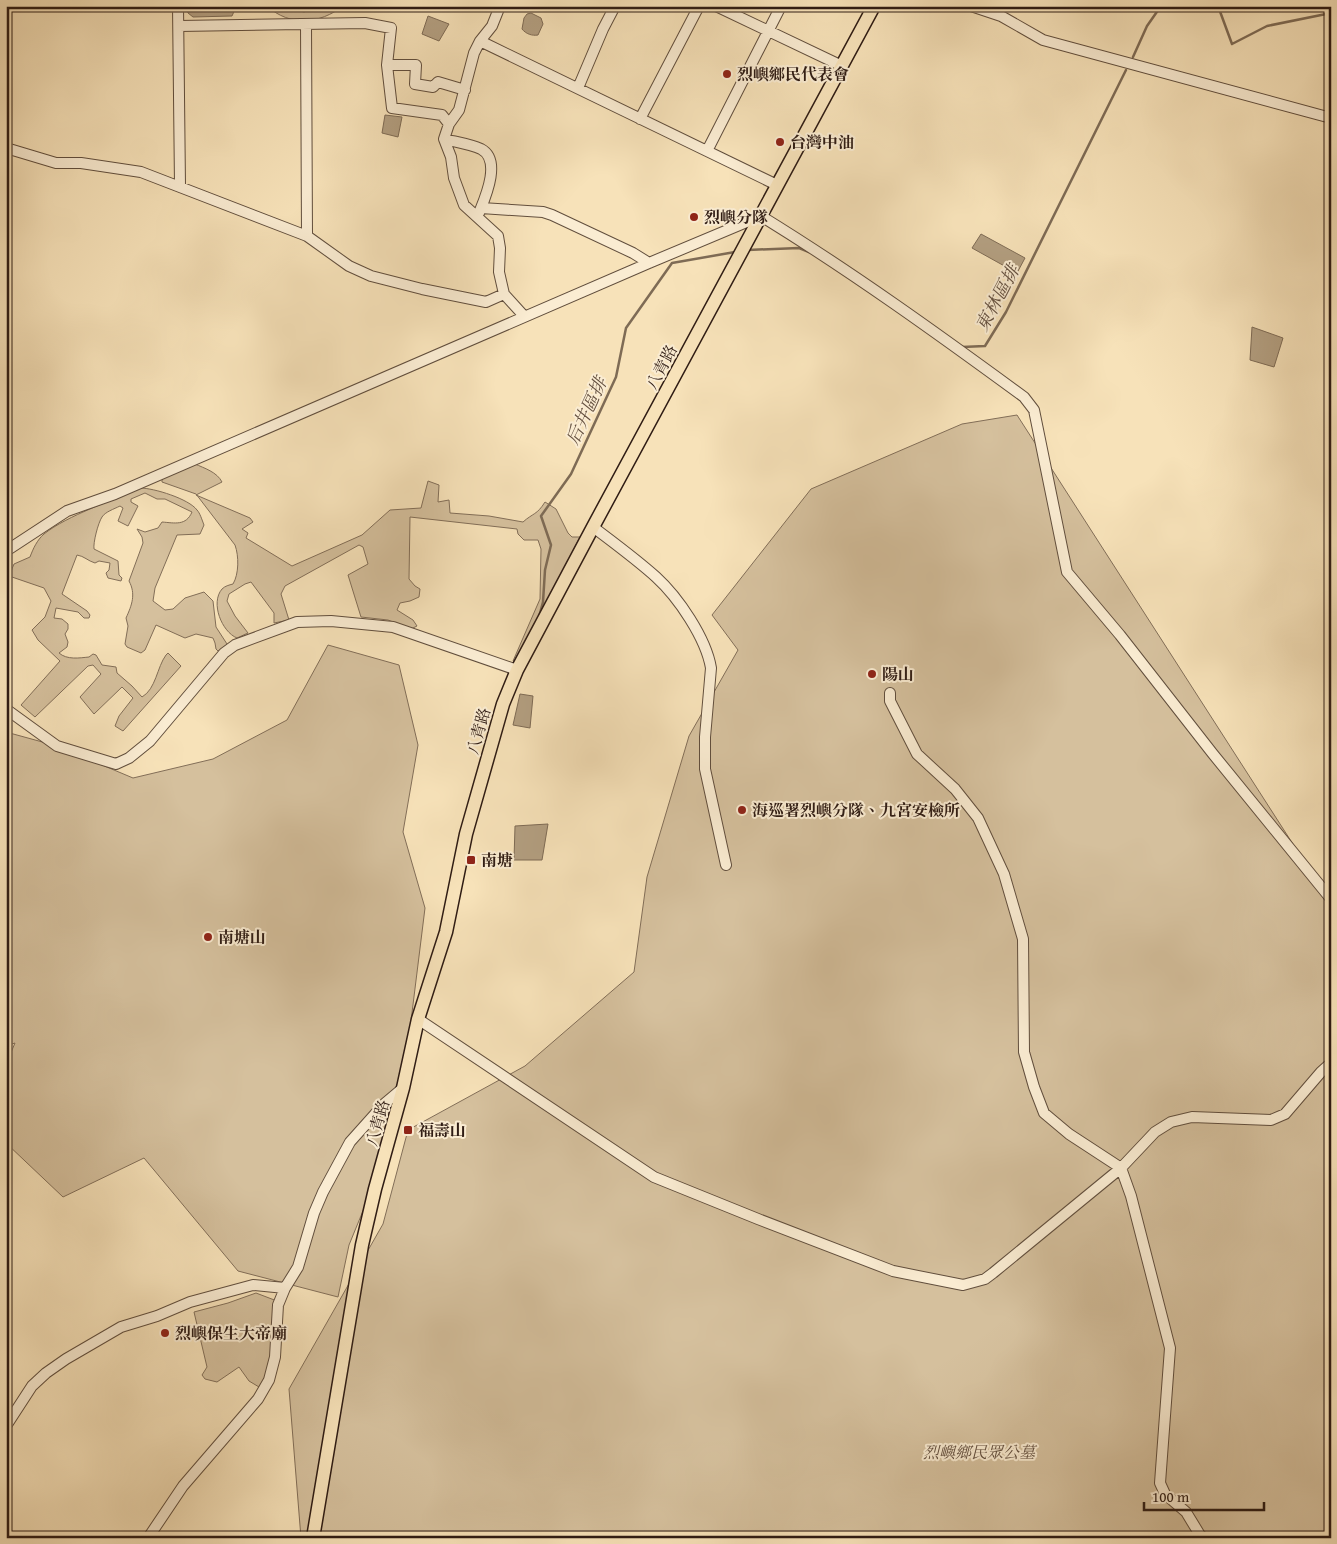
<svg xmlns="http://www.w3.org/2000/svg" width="1337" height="1544" font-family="'Gentium Book Plus','Noto Serif TC',serif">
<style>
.green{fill:#d5c09d;stroke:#826e58}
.water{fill:#b39f81;stroke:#7e6b55}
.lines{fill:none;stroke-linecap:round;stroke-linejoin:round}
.stream{stroke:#7e6b55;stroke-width:2.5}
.minor-casing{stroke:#614e3d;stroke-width:12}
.major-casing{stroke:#2f1c14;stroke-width:15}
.minor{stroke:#faecd2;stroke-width:10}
.major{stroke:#f7e2b9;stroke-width:12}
.poi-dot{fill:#8f2418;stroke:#faecd2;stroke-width:2}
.labels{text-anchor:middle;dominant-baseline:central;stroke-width:4;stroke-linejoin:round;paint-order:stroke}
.poi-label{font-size:16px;font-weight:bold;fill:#2f1c14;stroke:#faecd2;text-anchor:start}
.street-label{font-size:16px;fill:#2f1c14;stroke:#faecd2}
.park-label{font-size:16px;font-style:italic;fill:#614d3d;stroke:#faecd2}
.water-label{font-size:18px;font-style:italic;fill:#645040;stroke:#faecd2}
</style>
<rect width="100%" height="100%" fill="#f7e2b9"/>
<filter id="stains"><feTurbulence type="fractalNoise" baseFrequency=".004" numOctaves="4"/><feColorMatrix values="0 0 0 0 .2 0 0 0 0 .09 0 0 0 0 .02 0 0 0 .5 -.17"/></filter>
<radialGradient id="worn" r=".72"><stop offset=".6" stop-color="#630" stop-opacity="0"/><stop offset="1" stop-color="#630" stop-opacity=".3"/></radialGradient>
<path class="green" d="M267,6H283L304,12L323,6H343C320,24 290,27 267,6Z
M1017,415L1318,883L1331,899V1538H301L289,1389L383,1224L408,1130L525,1066L634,972L647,877L689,736L738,650L712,615L811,489L962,424Z
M195,464C204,468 217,472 222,482L196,495L250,518L253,522L242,529L248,533L246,538L292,566L362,535L390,510L421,508L428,481L439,485L438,502L449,500L450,513L489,516L523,522C533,513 537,515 545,502L556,509L568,533L572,537H580L516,661H513L540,599L541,549L538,540H524L518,534L517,529L410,517L409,579L415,586L420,589L419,597L410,601L400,603L397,610L413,620L417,626L411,629L388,620L361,617L348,575L368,564L363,547L359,545L285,586L281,594L289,620L274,623V613L251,582L245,584L229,594L227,601L235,616L248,633L237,638C222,632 210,603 222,589C225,586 229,585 233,584C239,574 239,556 235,545L196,494L162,482V478Z
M140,488C154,488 189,499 197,510C200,513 202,520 204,525L200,534L177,535L155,588L153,601L165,610L173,609L185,598L204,592L213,601L216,627L227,644L225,648L218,651L216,649L215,643L213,638L196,634L185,638L156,625L145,650L141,653L127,647L125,644L128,626L126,618C132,605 136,594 129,581L143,543L142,537L137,529L145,532L158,528L162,522C175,523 186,526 192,512L165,499H157L145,493L131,499V502L138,506L128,526L118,521L123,508L120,506C114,509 105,512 102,517C98,523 93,543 94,549L118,561L119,575L122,578L121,581L108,578L106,573L109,570L110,563L99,561L95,563C88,561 84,556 77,555L62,594L87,611L90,615L89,618H84L78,612L56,608L54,618L62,619L68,624V629L65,634L68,642L67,647L59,653C67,660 79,658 89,657L93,654L96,655L102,665L116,667L117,673L132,686L142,697C156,689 157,667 166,655L168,653L181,666L123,731L115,726L119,716L133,698L122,687L94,714L80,697L101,674L93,665L88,666L35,717L21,705L60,661L38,640L32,630L45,617L51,601L44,588L9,576L14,564L30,557C33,549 37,540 44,534C68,515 112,501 140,488Z
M328,645L399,665L418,745L403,832L425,908L409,1037L381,1167L349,1245L338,1297L238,1271L144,1158L63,1197L6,1143V1064L15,1043L6,1046V732L57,746L133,778L213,759L287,720Z
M256,1293L277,1301C267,1332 278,1359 259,1387L249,1381L239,1367L217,1382L205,1379L202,1375L207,1367L194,1312L228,1303Z"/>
<path class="water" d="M186,6H236V7L232,16L193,17L188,13Z
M531,13L541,18L543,24L538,35C532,36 526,34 522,29L524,18L527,14Z
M428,16L449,24L439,41L422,34Z
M385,115L402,117L398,137L382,133Z
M981,234L1025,258L1017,273L972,248Z
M1252,327L1283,338L1274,367L1250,360Z
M520,694L533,696L530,728L513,725Z
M548,824L542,860H514L515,826Z"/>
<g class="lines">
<path class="stream" d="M1218,6L1232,44L1267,26L1331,13
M1133,57L1147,26L1161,6
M748,250L799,248L809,252
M962,347L985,346L1006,312L1126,70
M539,617L543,602L545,570L551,545L541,516L571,474L616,377L626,328L672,263L735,252"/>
<defs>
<path id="minor" d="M178,6L180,186
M500,6L492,26L480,41L474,53L459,110L449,124L444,139L451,157L454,178L464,205L498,236L500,248L499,272L504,294L524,316
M541,6H547
M716,6L842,66
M971,6L1001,16L1043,40L1331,118
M306,24L307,236
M179,26L365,23L391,28L387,65L392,108L442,115L449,124
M480,41L777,185
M387,65H416L415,84L433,87L438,82L465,90
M578,88L603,29L615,6
M640,119L699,6
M444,139C456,142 470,144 481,149C502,160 485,198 479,213
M6,148L56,163H81L141,172L307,236L349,266L371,276L422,289L486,302L504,294
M707,151L781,6
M481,208L543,212L552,215L633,253L649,263
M593,527C614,543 636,559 656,577C678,597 706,638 711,668L705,737V769L726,865
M6,551L67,511L115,494L649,263L761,216C852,272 938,334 1024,397L1034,410L1067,572L1120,635L1213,754L1331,899
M890,693V701L917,754L955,789L978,818L1004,874L1023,939L1024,1052L1034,1087L1044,1113L1069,1134L1121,1168L1131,1196L1170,1348L1160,1483L1165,1494L1186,1512L1200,1535L1204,1538
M6,709L57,746L116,764L129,758L150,741L224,653L235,645L297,622L331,621L393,627L517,670
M418,1019L654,1177L758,1219L893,1271L963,1285L985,1279L993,1273L1121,1168L1155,1132L1171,1122L1192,1117L1271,1120L1285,1114L1321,1072L1331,1063
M6,1426L32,1386L46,1373L66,1359L121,1327L157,1316L190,1302L253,1285L285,1288
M148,1538L183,1486L258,1399L269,1380L275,1357L278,1305L285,1288L298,1267L314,1213L323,1192L350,1142L384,1104L403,1088"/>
<path id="major" d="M313,1538L362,1245L375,1189L403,1088L418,1019L446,932L466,834L503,704L517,670L593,527L874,6"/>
</defs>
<use href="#minor" class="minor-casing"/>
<use href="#major" class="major-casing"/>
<use href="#minor" class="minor"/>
<use href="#major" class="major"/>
</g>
<g class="poi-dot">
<circle cx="727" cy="74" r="5"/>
<circle cx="780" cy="142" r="5"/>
<circle cx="694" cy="217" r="5"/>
<circle cx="872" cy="674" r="5"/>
<circle cx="742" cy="810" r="5"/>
<rect x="466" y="855" width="10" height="10" rx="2.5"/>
<circle cx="208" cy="937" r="5"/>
<rect x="403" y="1125" width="10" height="10" rx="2.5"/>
<circle cx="165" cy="1333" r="5"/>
</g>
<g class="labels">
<g class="poi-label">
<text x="737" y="74">烈嶼鄉民代表會</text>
<text x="790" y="142">台灣中油</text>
<text x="704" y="217">烈嶼分隊</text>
<text x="882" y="674">陽山</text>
<text x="752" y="810">海巡署烈嶼分隊、九宮安檢所</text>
<text x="481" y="860">南塘</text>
<text x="218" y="937">南塘山</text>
<text x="418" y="1130">福壽山</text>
<text x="175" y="1333">烈嶼保生大帝廟</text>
</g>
<g class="street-label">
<text transform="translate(661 367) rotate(-62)">八青路</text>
<text transform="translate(478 731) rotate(-74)">八青路</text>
<text transform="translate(377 1123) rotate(-74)">八青路</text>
</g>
<g class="park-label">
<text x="979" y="1452">烈嶼鄉民眾公墓</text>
</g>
<g class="water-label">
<text transform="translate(997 298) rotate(-62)">東林區排</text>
<text transform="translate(586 411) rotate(-65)">后井區排</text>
</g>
</g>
<rect width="1337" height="1544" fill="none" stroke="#f7e2b9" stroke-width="25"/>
<rect x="8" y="8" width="1322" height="1529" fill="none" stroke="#2f1c14" stroke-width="2.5"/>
<rect x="12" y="12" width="1312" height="1519" fill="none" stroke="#2f1c14"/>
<path d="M1144 1502v8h120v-8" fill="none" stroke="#2f1c14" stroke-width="2.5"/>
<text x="1152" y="1502" font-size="15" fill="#2f1c14" stroke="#faecd2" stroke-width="4" paint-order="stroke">100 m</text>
<rect width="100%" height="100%" filter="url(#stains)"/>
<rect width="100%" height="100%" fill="url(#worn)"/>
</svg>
